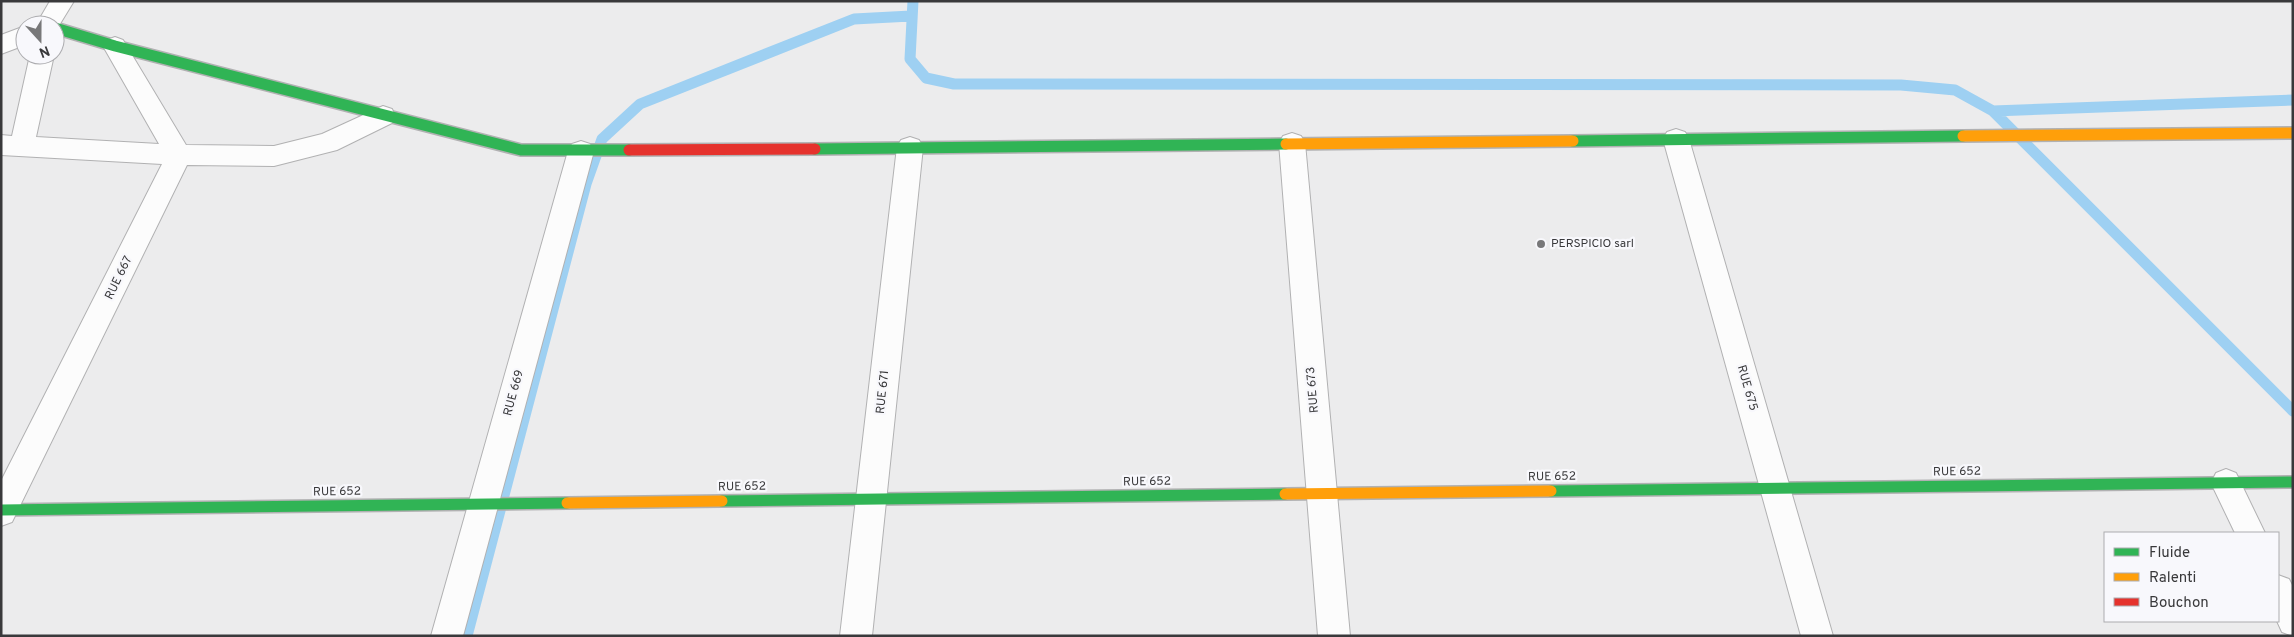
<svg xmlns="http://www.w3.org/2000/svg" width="2294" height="637" font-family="Overpass,sans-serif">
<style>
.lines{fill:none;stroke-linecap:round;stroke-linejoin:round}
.stream{stroke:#9ed0f2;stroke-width:11}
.street-casing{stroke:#b1b1b2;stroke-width:2}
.fast-casing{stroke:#b1b1b2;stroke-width:14}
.slow-casing{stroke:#b1b1b2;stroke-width:14}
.jam-casing{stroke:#b1b1b2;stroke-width:14}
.street{fill:#fcfcfc;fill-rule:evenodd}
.fast{stroke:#30b455;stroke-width:11}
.slow{stroke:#ff9f0a;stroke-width:11}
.jam{stroke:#e5322d;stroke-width:11}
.poi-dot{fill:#787879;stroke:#f8f8fc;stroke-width:2}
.labels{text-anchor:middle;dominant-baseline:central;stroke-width:4.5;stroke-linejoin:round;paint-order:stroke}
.poi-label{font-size:12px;fill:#39393b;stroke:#f8f8fc;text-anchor:start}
.street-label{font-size:12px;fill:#39393b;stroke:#f8f8fc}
</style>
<rect width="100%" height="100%" fill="#ececed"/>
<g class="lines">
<path class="stream" d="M913,1L910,59L926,78L954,84L1901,85L1955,90L1993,111L2293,411
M1993,111L2293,100
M467,636L586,184L602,139L640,104L854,19L911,16"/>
<defs>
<path id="street" d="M50,1H74L55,32V25H36Z
M25,26V45L1,54V35Z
M115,37L123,40L186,145L274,146L322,134L383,106L392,109L395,116L392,123L337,150L274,166L187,165L12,522L1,526V481L162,164L1,155V135L12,136L30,55H54L36,137L159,144L103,46L107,40Z
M1676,129L1685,132L1689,139L1833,636H1801L1663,139L1667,132Z
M1292,133L1301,136L1305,143L1350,636H1318L1279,143L1283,136Z
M910,137L919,140L923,147L872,636H840L897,147L901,140Z
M581,141L590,144L594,151L463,636H431L568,151L572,144Z
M2226,469L2236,473L2265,533H2235L2211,483L2216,473Z
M2278,575L2289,579L2293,587V636L2282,632L2277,621Z"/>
<path id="fast" d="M55,28L115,46L521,150H629
M1573,141L1963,136
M815,149L1286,144
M1551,491L2293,482
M722,501L1285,494
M1,510L567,503"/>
<path id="slow" d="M1963,136L2293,133
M1286,144L1573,141
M1285,494L1551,491
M567,503L722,501"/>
<path id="jam" d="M629,150L815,149"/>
</defs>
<use href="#street" class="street-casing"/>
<use href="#fast" class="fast-casing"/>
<use href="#slow" class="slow-casing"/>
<use href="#jam" class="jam-casing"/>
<use href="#street" class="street"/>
<use href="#fast" class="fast"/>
<use href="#slow" class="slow"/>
<use href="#jam" class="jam"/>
</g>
<circle class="poi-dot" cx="1541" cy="244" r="5"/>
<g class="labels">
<g class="poi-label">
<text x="1551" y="244">PERSPICIO sarl</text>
</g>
<g class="street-label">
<text transform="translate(119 278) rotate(-64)">RUE 667</text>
<text transform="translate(1747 388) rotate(74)">RUE 675</text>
<text transform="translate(1313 390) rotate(-95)">RUE 673</text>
<text transform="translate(883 392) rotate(-84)">RUE 671</text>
<text transform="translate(514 393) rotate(-75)">RUE 669</text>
<text transform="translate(1957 472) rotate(-1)">RUE 652</text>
<text transform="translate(1552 477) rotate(-1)">RUE 652</text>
<text transform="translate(1147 482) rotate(-1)">RUE 652</text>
<text transform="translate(742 487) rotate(-1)">RUE 652</text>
<text transform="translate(337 492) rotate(-1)">RUE 652</text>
</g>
</g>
<rect width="2294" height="637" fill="none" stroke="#39393b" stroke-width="5"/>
<rect x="2104" y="532" width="175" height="90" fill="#f8f8fc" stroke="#acacaf"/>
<rect x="2114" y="548" width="25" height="8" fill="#30b455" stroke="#acacaf"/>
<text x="2149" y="557" font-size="15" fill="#39393b">Fluide</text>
<rect x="2114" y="573" width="25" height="8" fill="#ff9f0a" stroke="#acacaf"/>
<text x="2149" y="582" font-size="15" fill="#39393b">Ralenti</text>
<rect x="2114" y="598" width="25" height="8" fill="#e5322d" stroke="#acacaf"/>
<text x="2149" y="607" font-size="15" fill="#39393b">Bouchon</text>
<g transform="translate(40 40) rotate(159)"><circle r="24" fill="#f8f8fc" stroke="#acacaf"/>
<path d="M0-4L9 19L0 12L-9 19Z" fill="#787879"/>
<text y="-8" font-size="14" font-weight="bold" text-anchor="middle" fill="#39393b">N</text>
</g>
</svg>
